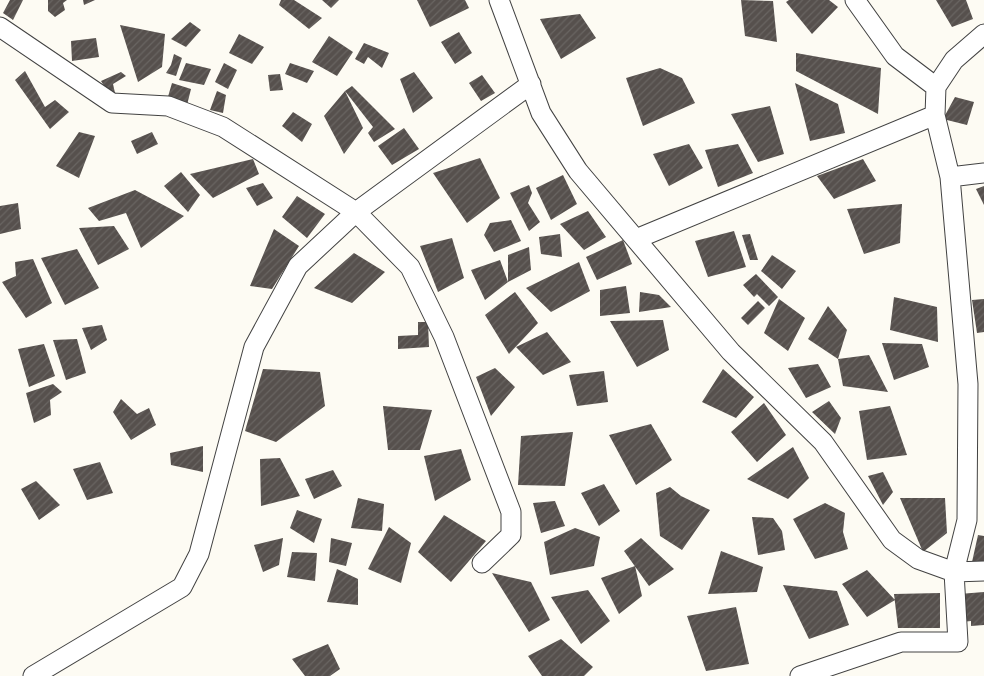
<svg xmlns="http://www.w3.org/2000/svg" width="984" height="676" font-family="'Playfair Display',serif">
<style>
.building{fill:url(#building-hatch)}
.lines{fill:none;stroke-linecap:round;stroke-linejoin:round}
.minor-casing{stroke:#424242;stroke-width:21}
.minor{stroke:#fff;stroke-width:19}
</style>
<defs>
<pattern id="building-hatch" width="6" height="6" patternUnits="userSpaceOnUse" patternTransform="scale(1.25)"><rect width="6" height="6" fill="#56504d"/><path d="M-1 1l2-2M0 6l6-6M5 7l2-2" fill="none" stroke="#696562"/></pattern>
</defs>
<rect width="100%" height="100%" fill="#fdfbf3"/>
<path class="building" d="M10,0H23L13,20L3,13Z
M48,0H67L63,3L65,10L55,17L48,11Z
M83,0H95L84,5Z
M281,0H294L322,18L309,29L279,5Z
M322,0H339L331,8Z
M417,0H465L469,8L430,27Z
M741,0L773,1L777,42L745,36Z
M789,0H829L838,7L812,34L786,2Z
M936,0H966L973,19L952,27Z
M580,14L596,38L561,59L540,19Z
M190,22L201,30L186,47L171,39Z
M120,25L165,34L162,67L138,82Z
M459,32L472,53L455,64L441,42Z
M239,34L264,47L252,64L229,53Z
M329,36L353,52L337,76L312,62Z
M96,38L99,57L72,61L71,41Z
M364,43L389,53L382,68L368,57L364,64L355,59Z
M796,53L881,68L878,114L796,71Z
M174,54L182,58L176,76L166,73L171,65Z
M186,63L211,69L204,85L179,80Z
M224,63L237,70L228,89L215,82Z
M290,63L314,71L307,83L285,74Z
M660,68L682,78L695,103L643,126L626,78Z
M25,71L45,107L55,100L69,112L50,129L15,80Z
M121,72L126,76L113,84L115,93L109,94L101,81Z
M414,72L433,98L413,113L400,79Z
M280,74L283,90L270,91L268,75Z
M482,75L495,93L481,101L469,83Z
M172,83L191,89L187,105L167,100Z
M795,83L838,104L845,133L810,141Z
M352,86L395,129L374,142L368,133L373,127L345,91Z
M217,91L226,95L223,113L210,110Z
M345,91L363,128L344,154L324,116Z
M955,97L974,102L967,125L943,119Z
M770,106L784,154L758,162L731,114Z
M293,112L312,124L302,142L282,126Z
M404,128L419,149L392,165L378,146Z
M79,132L95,136L79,178L56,166Z
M152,132L158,144L137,154L131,141Z
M689,144L703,168L669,186L653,154Z
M738,144L753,173L718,187L705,150Z
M480,158L500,198L467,223L433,173Z
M253,159L259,174L213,198L190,174Z
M863,159L876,181L834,199L817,176Z
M181,172L200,195L188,212L164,186Z
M563,175L577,204L551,220L536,188Z
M263,183L273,198L257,206L246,188Z
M529,185L532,193L528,203L540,222L529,231L510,193Z
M984,186V205L976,189Z
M135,190L184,216L141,248L126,213L99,221L88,208Z
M297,196L325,214L307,238L282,217Z
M18,203L21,229L0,234V206Z
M902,204L900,243L864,254L847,209Z
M588,211L606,237L584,250L560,224Z
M511,220L521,241L494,252L484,235L490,223Z
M114,226L129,249L98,265L79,228Z
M274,229L299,246L272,289L250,286Z
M734,231L746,267L708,277L695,241Z
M560,234L562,257L541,254L539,237Z
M750,234L758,260H750L742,235Z
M452,238L464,278L438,292L420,246Z
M623,240L632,264L597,280L586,257Z
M529,247L531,270L508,282V255Z
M77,249L99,288L65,305L41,258Z
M354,253L385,272L352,303L314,288Z
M772,255L796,271L782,289L761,271Z
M33,259L52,303L26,318L2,282L16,276L15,262Z
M500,260L508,282L485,300L471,270Z
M579,262L590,291L551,312L526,288Z
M756,274L778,297L769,306L757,294L754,297L743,285Z
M626,286L630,313L600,316V290Z
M515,292L538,323L509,354L485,315Z
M640,292L659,295L671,307L639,312Z
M894,297L937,307L938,342L890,330Z
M779,299L805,318L788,351L764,333Z
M984,299V332L977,333L972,300Z
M758,301L765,308L748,325L741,318Z
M828,306L847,330L838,359L808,339Z
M663,320L669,350L637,367L610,321Z
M418,322H428L429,347L398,349V336L418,335Z
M102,325L107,340L91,350L82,328Z
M547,332L571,362L543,375L516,347Z
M77,339L86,373L66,380L53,340Z
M882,343L922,344L929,367L894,380Z
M44,344L55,376L29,387L18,349Z
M869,355L888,392L843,386L838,359Z
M818,364L831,387L806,398L788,368Z
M495,368L515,387L491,416L476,377Z
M263,369L320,372L325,406L276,442L245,431Z
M723,369L754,397L736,418L702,402Z
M604,371L608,402L577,406L569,375Z
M53,384L62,392L50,400L51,415L34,423L26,393Z
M121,399L137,414L149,408L156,425L131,440L113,412Z
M829,401L841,418L835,434L812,412Z
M764,403L786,435L757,462L731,432Z
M383,406L432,410L420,450H388Z
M890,406L907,455L867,460L859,411Z
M651,424L672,460L636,485L609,435Z
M573,432L565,486L518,485L521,436Z
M203,446V472L171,465L170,453Z
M793,447L809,478L788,499L747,479Z
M461,449L471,480L435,501L424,456Z
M280,458L300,496L261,506L260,459Z
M100,462L113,493L87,500L73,469Z
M333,470L342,486L314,499L305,479Z
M883,472L893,492L883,505L868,476Z
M36,481L60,505L39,520L21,489Z
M604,484L620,511L599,526L581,493Z
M670,487L681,496L710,510L682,550L660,536L656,493Z
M358,498L384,504L382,531L351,528Z
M900,498H945L947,533L923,552Z
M555,501L565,526L541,533L533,503Z
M825,503L845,513L843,532L848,549L815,559L793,519Z
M297,510L322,519L314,543L290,528Z
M444,515L486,541L451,582L418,552Z
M752,517L773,518L782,531L785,550L758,555Z
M389,527L411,543L401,583L368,569Z
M575,528L600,537L594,566L550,575L544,542Z
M978,535L984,536V564L972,562Z
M283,538L279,565L263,572L254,545Z
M331,538L352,543L346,566L329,562Z
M641,538L674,569L649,586L624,551Z
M721,551L763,567L757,592L708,594Z
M292,552L317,553L315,581L287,577Z
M635,566L642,596L619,614L601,578Z
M337,569L358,579V605L327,602Z
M867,570L895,600L867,617L842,584Z
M492,573L531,582L550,620L529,632Z
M783,585L837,591L849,625L809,639Z
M588,590L610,621L581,644L551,597Z
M984,592V625L971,626V621L962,622L959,594Z
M940,593V628H898L894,594Z
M736,607L749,664L706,671L687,616Z
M561,639L593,667L584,676H542L528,656Z
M328,644L340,669L330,676H305L292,659Z"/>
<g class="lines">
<defs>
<path id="minor" d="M499,0L541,113L578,171L731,352L823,442L892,540L918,559L954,572L984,571
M855,0L895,56L936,87
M0,27L112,103L168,106L223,127L356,212L410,267L444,337L511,512V535L482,563
M950,177L984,173
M636,239L935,115
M33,676L182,587L199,554L254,347L298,266L356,212L531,84
M800,676L901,642H958L954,572L967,520L968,384L950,177L935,115L936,87L954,60L984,34"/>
</defs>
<use href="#minor" class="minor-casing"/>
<use href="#minor" class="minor"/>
</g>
</svg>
